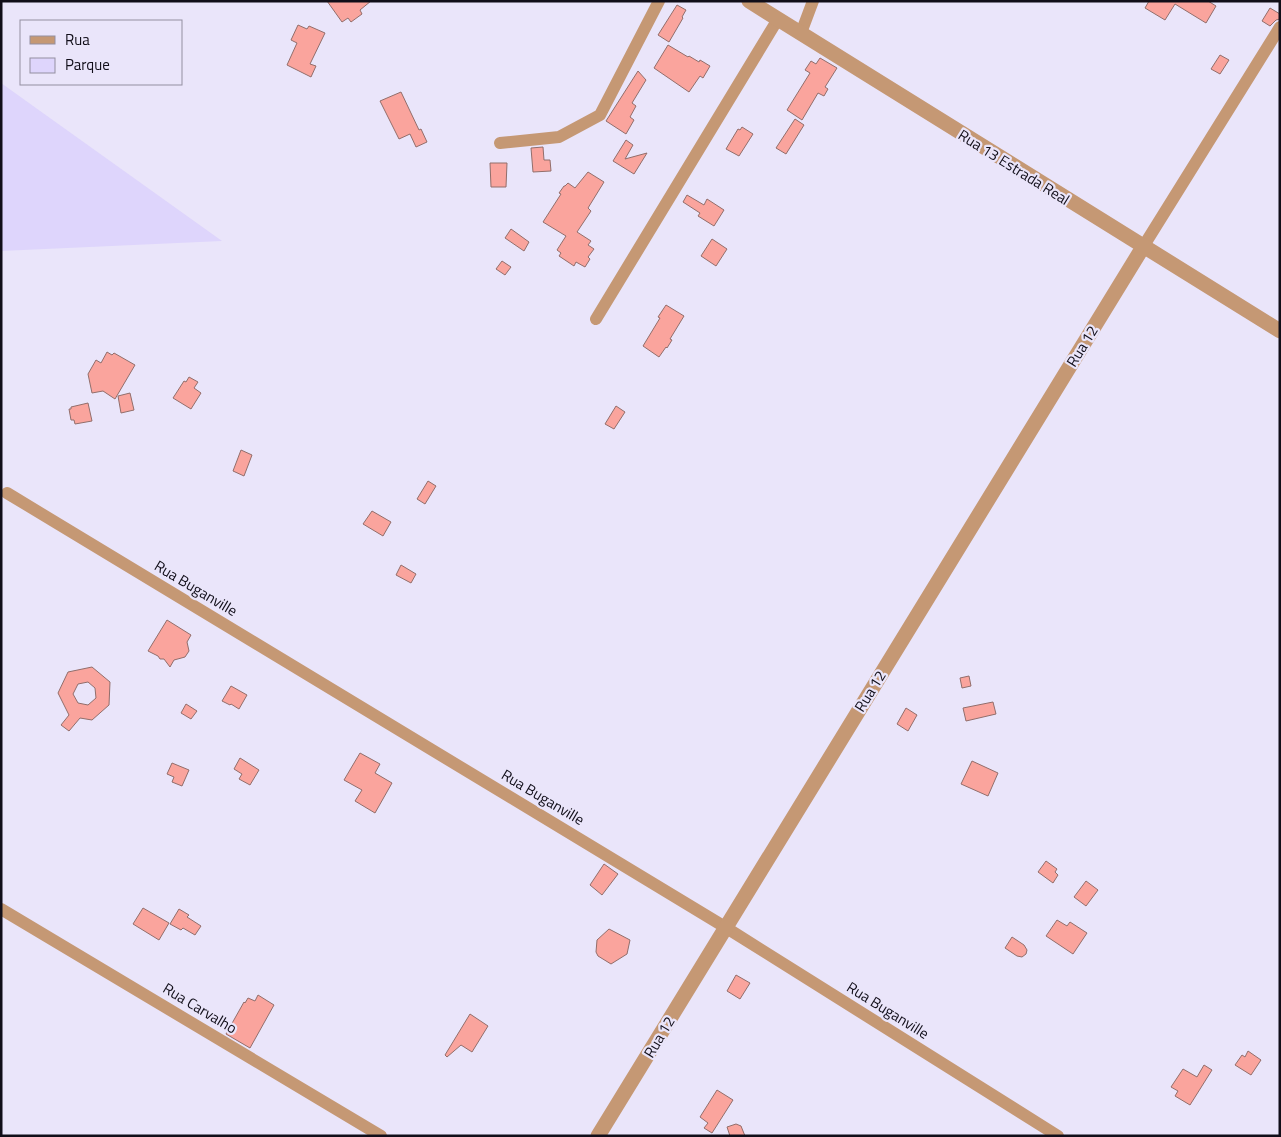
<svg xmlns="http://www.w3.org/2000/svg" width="1281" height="1137" font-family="'Titillium Web',sans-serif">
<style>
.green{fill:#ded5fc}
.building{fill:#faa49d;stroke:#926e6b;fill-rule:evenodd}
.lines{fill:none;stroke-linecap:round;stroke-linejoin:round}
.minor{stroke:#c59874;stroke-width:12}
.tertiary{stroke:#c59874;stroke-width:15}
.labels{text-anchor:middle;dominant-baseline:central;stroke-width:4.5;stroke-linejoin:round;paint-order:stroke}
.street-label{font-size:15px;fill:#110e19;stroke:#eae5fa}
</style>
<rect width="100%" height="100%" fill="#eae5fa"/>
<path class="green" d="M1,83L222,241L1,251Z"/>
<path class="building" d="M327,1H371L360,10L362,14L351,22L348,18L342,22Z
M1149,1H1208L1216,6L1206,23L1175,4L1165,20L1145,8Z
M677,5L686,10L682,17L683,18L669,42L658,35Z
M1270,8L1280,14V19L1276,20L1270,26L1262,21Z
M298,25L307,29L309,26L325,33L310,64L316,66L311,77L287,65L297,43L291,40Z
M668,45L688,57L689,56L699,62L700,60L710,66L703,78L700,76L689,92L654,68Z
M1220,55L1229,60L1220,74L1211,69Z
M820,58L837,68L825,87L828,89L824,96L818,93L802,120L787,110L810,73L805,70L811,61L816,64Z
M638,71L646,80L632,103L636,106L630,117L634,120L626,134L606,121Z
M401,92L419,130L421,129L427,142L416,147L410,134L399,139L380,101Z
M795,119L804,125L786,154L776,148Z
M742,127L753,134L739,156L726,149L738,129L740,130Z
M626,140L633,145L625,159L647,153L634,174L613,161Z
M543,147L544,160H550L551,171L533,172L531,148Z
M490,163H507L506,187H491Z
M588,172L604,182L588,208L591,211L577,232L591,241L588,245L594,249L588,257L590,259L585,267L576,262L574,266L559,256L561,253L557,250L566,236L543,222L561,194L559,193L564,186H565L568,183L575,188Z
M687,195L704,205L707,199L724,210L714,226L698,216L700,213L683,202Z
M511,229L529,242L524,251L505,238Z
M712,239L727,249L716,266L701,256Z
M502,261L511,267L505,275L496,269Z
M666,305L684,316L670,339L672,340L667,348L666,347L659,357L643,346L660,318L658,317Z
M107,352L112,355L114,353L135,365L115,399L103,391L92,393L88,374L96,360L101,363Z
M189,377L198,382L194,388L201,393L191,409L173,398L184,381L186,382Z
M130,393L134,410L121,413L118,396Z
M88,403L92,421L75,424L74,420H71L69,409H71V407Z
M616,406L625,412L614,429L605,424Z
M241,450L252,455L244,476L233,471Z
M428,481L436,486L425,504L417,499Z
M372,511L391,522L383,536L363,524Z
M401,565L416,574L411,583L396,575Z
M167,620L191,635L187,642L189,651L185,657L174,660L170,667L164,659H160L158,656L148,651Z
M92,667L110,682L109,705L92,720L80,718L69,731L61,725L69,715L58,693L68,672ZM88,682L95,688L96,698L88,705L78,703L73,694L78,684Z
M969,676L971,686L962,688L960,678Z
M231,686L247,695L239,709L231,704L230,705L222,701Z
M993,702L996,714L966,721L963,708Z
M186,704L197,711L191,719L181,713Z
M906,708L917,715L908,731L897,724Z
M360,753L380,764L375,773L392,783L375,813L355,801L362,790L344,780Z
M240,758L259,770L250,785L239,779L242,774L234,769Z
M972,761L998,773L988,796L961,784Z
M172,763L189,770L182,786L172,782L174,777L167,774Z
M1046,861L1057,869L1055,872L1058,875L1053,883L1038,872Z
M604,864L618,874L602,895L590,885Z
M1086,881L1098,890L1086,906L1074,897Z
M143,908L169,923L159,940L133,924Z
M179,909L189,915L187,917L201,926L195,935L183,928L181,930L170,924Z
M1057,920L1067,926L1070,922L1087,933L1073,954L1046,936Z
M609,929L630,940L627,954L611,964L598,956L596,952L597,940Z
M1012,937L1024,945L1027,950L1026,954L1022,957L1017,956L1005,948Z
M736,975L750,983L740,999L727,991Z
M258,995L274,1005L250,1048L226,1034L244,1002L245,1003L248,998L255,1001Z
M470,1014L488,1026L472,1052L461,1045L447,1057L445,1055Z
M1248,1051L1261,1060L1251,1075L1235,1065L1242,1055L1245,1057Z
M1204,1065L1212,1070L1190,1105L1175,1096L1178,1091L1171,1087L1183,1069L1197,1077Z
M717,1090L733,1100L712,1133L704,1128L708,1123L700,1117Z
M736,1124L741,1126L745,1136H730L727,1127Z"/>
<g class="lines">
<path class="minor" d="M801,33L813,1
M500,143L559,137L600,115L659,1
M1143,247L1280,27
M596,319L778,19
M7,493L725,927L1058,1136
M1,909L381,1136"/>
<path class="tertiary" d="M749,1L1280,331
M598,1136L1143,247"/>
</g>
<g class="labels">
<g class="street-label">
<text transform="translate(1014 167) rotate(32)">Rua 13 Estrada Real</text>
<text transform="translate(1082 346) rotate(-58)">Rua 12</text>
<text transform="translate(196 588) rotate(31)">Rua Buganville</text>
<text transform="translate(870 691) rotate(-58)">Rua 12</text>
<text transform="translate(543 797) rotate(31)">Rua Buganville</text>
<text transform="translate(200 1008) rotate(31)">Rua Carvalho</text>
<text transform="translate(888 1010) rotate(32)">Rua Buganville</text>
<text transform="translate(659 1037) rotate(-59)">Rua 12</text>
</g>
</g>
<rect width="1281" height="1137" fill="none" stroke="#110e19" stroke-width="5"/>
<rect x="20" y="20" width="162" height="65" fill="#eae5fa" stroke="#938fa0"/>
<rect x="30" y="36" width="25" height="8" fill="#c59874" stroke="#938fa0"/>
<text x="65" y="45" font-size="15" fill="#110e19">Rua</text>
<rect x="30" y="58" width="25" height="15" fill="#ded5fc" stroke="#938fa0"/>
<text x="65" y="70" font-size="15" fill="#110e19">Parque</text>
</svg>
